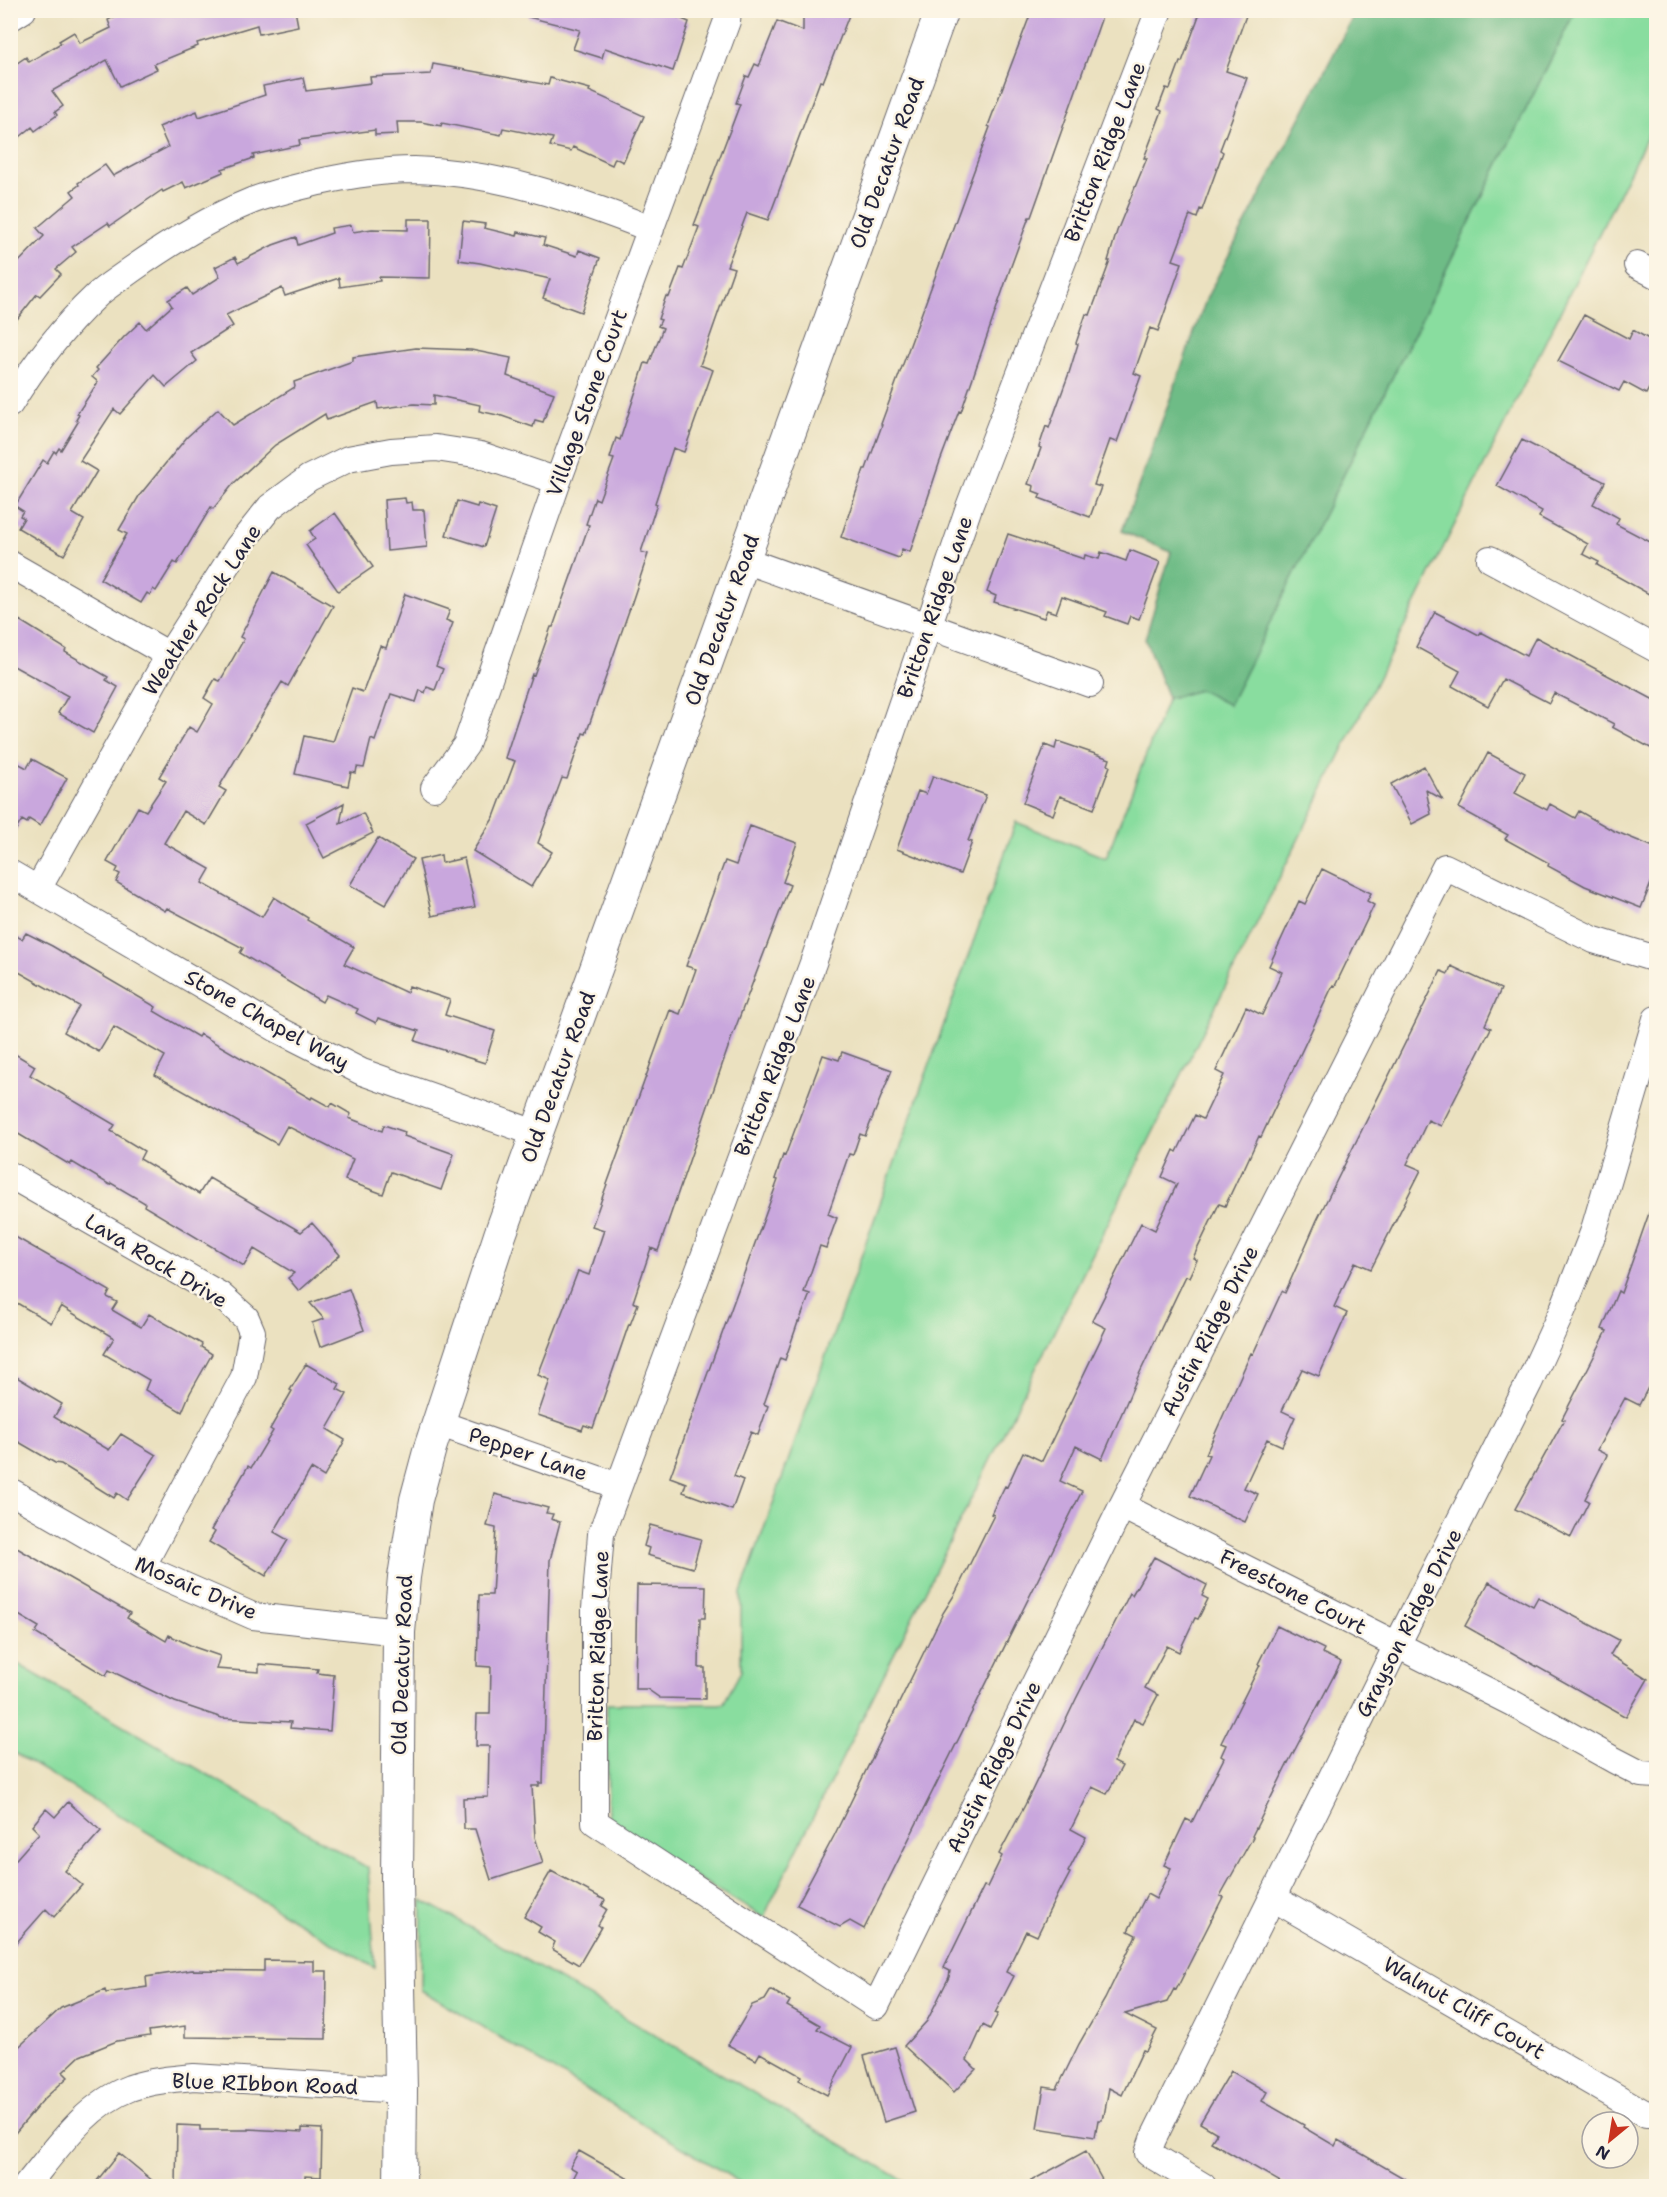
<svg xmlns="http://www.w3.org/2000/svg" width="1667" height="2197" font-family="'Shantell Sans',sans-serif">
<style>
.green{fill:#89dd9f;stroke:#56806d;stroke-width:1.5}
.forest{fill:#6ebc86;stroke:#486f60;stroke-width:1.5}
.building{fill:#c9a7dd}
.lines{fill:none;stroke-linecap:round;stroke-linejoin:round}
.minor-casing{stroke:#68656a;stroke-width:28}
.tertiary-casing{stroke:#68656a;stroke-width:34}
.minor{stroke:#fff;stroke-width:26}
.tertiary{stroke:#fff;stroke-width:32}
.labels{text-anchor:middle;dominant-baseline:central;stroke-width:5;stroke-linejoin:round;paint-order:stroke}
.street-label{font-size:21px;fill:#22223b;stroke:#fcf5e5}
</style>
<rect width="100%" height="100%" fill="#fcf5e5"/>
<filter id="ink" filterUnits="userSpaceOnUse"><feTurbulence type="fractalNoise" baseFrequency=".0167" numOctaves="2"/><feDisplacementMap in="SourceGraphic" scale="12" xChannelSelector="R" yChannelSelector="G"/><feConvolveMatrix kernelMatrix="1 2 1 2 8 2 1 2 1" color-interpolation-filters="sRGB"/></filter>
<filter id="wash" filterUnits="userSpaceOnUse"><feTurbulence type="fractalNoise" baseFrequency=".008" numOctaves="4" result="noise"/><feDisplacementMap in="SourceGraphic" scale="24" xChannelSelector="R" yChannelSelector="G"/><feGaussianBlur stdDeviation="1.35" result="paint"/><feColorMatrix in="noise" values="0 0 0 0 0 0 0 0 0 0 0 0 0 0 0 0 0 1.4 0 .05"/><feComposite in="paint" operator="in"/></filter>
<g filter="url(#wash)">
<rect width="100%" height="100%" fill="#ebe1c0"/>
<path class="green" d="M1575,11H1656V119L768,1908L765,1918L608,1825L607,1704H723L741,1671V1593L1016,822L1106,858L1168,698L1200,690L1229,704Z
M11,1660L368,1868L375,1968L11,1751Z
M422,1900L442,1911L913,2186H746L421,1990Z"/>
<path class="forest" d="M1356,11H1575L1229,705L1200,690L1168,698L1145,639L1171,552L1122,531L1207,297Z"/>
<g id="blocks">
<path class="building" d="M127,10H295L298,26L259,34L257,25L197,43L198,46L154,64L157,69L120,86L107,60L52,91L63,106L55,112L57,115L35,131L32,127L10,145V68L26,57L29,62L61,43L59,41L74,32L80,43L111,28L108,20Z
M528,10H679L677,17L689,22L673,71L605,48L602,58L573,49L580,30L528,17Z
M803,10H851L823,82L820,81L768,220L747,213L727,266L734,268L700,365L713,370L684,452L673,448L655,503L657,504L641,552L648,554L632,602L586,734L583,733L567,779L562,778L538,843L552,852L531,887L473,851L494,817L515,761L505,758L520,712H519L532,674L534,675L551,627H553L589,525L586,524L595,498L599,500L614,459L610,458L616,438L620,440L645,363L649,364L663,328L658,326L661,320L658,319L666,296L669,297L680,268L683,269L699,227L694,225L740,104L736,103L746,76L749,77L755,64L759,66L777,21L803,31Z
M1032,10H1095L1094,14L1102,17L1031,217H1029L1010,269L961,412L959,411L939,464L910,552L902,549L899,558L841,537L864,469H866L882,425L881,424L990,127L988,126Z
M1201,10H1248L1226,71L1247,78L1220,150L1223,152L1202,210L1200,209L1197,218L1190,215L1173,260L1182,263L1158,331L1150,328L1134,373L1141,376L1117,442L1110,440L1094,485L1101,487L1090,517L1039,498L1041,494L1033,491L1034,486L1028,484L1041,448L1039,447L1046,426L1049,428L1069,373L1078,344L1076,343L1086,314L1090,315L1110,261H1108L1117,231L1147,158H1144L1162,111L1158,109L1166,88L1170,89L1180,62H1182Z
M433,64L548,85L550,78L590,89L589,91L644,116L623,162L615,158L612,165L573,147L571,151L550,146L553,138L503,128L501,135L442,123L441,126L421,122H397L398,134L375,135V130L299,140L300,145L253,155L254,158L222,169L223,172L186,188L183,182L163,192L162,190L110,226L108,223L72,247L76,252L56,269L61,274L40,296L37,294L10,328V271L44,236L37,228L75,196L71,191L79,185L78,183L105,165L113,176L168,147L159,127L197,111L199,117L265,95L263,86L303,78L306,91L371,83L370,77L431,74Z
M408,219H431L430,278L379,277L380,281L340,287L339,278L285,296L282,288L226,315L233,326L191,353L197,361L166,387L155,375L120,414L114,409L80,461L97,471L72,513L84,520L64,555L18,528L24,518L20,516L23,511L15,506L43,460L47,463L54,451L56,453L59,448L61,450L78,422L76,420L79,415L77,414L98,382L92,377L98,370L96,368L124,337L140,322L146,329L172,306L168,300L187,288L192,295L220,277L215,267L235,257L238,263L273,245L296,237L298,245L332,233L331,228L351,225L353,232L372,229L408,230Z
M463,221L485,224L484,228L517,236L518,232L545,238L543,245L577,256L579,250L600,258L581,312L543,298L550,279L480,263L459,260Z
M1584,315L1629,339L1633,330L1656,343V375L1646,394L1624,382L1619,391L1558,361Z
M416,348L471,350L511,358L507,376L554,393L543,422L535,420L533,427L502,416L479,411L480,405L434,395V405L414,404L378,409L377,402L327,420L325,414L275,445L234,483L213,509L211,507L177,564L174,562L156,591L153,589L150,595L147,593L141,603L100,579L127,534L119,530L139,496L187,437L218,409L233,425L295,387L294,382L353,361V357Z
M1522,440L1605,482L1593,504L1619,518L1616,524L1656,545V598L1597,565L1599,562L1583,554L1588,544L1539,517L1542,511L1497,486Z
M405,498L406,503L412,502L413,510H424L427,547L387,551L384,500Z
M457,501L477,507L478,504L496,510L484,547L446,535Z
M335,513L373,567L338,591L306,545L315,539L310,531Z
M1008,534L1084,559L1085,555L1099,559L1101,552L1126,561L1130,550L1160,562L1139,619L1130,616L1127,624L1105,616L1107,612L1062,596L1056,613L1047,610L1044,618L994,602L996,596L987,592Z
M274,572L333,606L288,686L282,682L219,787L226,791L206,825L183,811L164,843L210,869L202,883L262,917L274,897L308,918L307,920L354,947L344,964L407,993L409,986L450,1000L445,1015L495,1031L485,1063L415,1041L419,1031L378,1018L376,1023L356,1013L358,1009L326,995L322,1002L240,953L243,948L167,908L165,911L116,882L120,874L116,872L118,868L107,862L138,807L146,811L166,781L159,777L189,727L197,732L213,704L204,698L215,679L220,681L244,639L240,637Z
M405,594L450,610L446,620L453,623L436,666L443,669L435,690L427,687L425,693L420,690L416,702L391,694L375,741L371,739L364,768L357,767L356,773L351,772L348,786L295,774L304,736L333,742L352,688L363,692L380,646L386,648Z
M1435,612L1479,635L1481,632L1526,656L1536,637L1656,701V751L1612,727L1614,724L1554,693L1549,703L1503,679L1488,706L1452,686L1460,671L1416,647Z
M19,620L66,649L65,652L108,677L106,680L118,687L93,733L58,713L68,696L10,664V633Z
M1057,741L1110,759L1108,765L1110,766L1094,809L1060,796L1053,815L1023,803L1045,745L1055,749Z
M1488,753L1525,773L1515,793L1547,810L1550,804L1575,818L1579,811L1612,830L1656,848V871L1641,908L1585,886L1548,866L1549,863L1505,839L1508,835L1459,808Z
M10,759L27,768L32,759L67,778L40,826L29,819L27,823L22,820L10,839Z
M1424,766L1442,799L1426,790L1431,814L1412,824L1391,784Z
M933,776L986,795L968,841L972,842L960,874L897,849L918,791L926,794Z
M344,803L340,824L363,813L373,833L324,858L306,823Z
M750,826L797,843L783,882L790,885L730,1042L658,1251L651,1248L633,1302L638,1304L630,1325L629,1324L593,1428L584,1425L582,1430L538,1415L550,1380L538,1375L578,1271L589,1275L604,1230L592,1226L606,1187L670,1010L680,1014L696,969L686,966L725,861L736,865Z
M378,838L413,859L385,905L350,885Z
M441,855L442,863L464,858L475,907L432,916L419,860Z
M1322,869L1371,893L1367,901L1374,905L1335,986L1333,985L1261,1137L1259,1136L1243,1171L1242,1170L1225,1206L1219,1204L1193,1258L1197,1260L1189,1277L1186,1276L1134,1385L1102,1459L1076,1446L1060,1481L1082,1491L864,1929L850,1921L840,1927L797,1905L834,1836L943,1613L955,1594L994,1515L991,1514L1005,1486L1007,1487L1023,1452L1042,1461L1106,1328L1092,1321L1141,1223L1155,1230L1177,1184L1162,1177L1174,1150L1177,1152L1195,1115L1203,1119L1224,1075L1216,1071L1246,1007L1262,1015L1282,972L1269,966L1299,901L1305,904Z
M10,933L22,939L26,933L52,946L156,1007L154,1011L198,1037L200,1034L311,1099L312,1097L330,1107L332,1103L351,1114L349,1118L382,1131L384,1125L405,1132L404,1136L454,1154L441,1190L391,1172L383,1194L345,1180L353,1159L287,1126L277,1144L155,1075L165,1056L114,1027L99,1052L64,1032L79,1006L10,967Z
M1451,966L1501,989L1485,1025L1491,1028L1441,1126L1428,1120L1407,1164L1421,1170L1371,1269L1355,1262L1334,1307L1347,1313L1319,1376L1302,1369L1282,1411L1295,1417L1282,1446L1267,1439L1244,1488L1258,1494L1245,1522L1190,1496L1209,1455L1206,1454L1251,1353L1253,1354L1282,1291L1285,1293L1317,1220L1441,971L1448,974Z
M10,1051L35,1066L30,1075L115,1125L111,1131L144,1151L140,1159L199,1194L209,1178L301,1232L312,1223L340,1255L299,1291L288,1278L294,1273L254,1249L244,1266L144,1206L145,1203L111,1183L110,1185L72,1162L70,1165L10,1129Z
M842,1052L892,1070L865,1136L860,1134L853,1155L849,1154L828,1214L837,1218L826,1248L820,1246L804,1292L810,1294L799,1322H798L785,1360L780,1358L764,1404L768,1406L758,1435L751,1432L734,1476L743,1480L732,1510L683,1492L686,1483L670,1477L778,1180L775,1179L783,1155L785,1156L823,1055L839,1060Z
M1654,1199L1656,1200V1372L1639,1405L1625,1398L1597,1450L1607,1455L1585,1499L1589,1501L1571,1537L1515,1509L1564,1420L1562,1419L1607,1331L1602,1329L1618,1291L1621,1293Z
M10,1234L110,1291L107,1297L117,1302L112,1310L141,1327L149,1314L202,1344L201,1347L212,1354L190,1393L182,1412L145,1390L149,1380L104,1354L114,1338L61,1306L51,1323L10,1299Z
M349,1289L364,1330L320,1347L312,1323L324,1319L310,1303Z
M306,1364L340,1384L337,1389L347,1394L327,1429L345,1440L324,1477L311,1469L274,1532L288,1540L266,1576L209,1542L215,1532L211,1530L248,1466L251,1468L273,1431L270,1429L292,1391L290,1390Z
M10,1373L62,1404L54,1417L109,1450L121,1434L156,1455L127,1500L117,1493L114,1498L90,1483V1482L61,1464L55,1463L10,1437Z
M495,1494L548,1508L546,1513L553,1514L551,1519L560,1522L550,1560L543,1783H539V1786H532L535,1837L543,1863L491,1880L475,1829H464L463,1798L488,1797L489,1746H476L477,1714H490L491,1667L477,1666L478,1635L479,1595H492L496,1528L487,1526Z
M650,1525L701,1539L693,1568L647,1555L649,1548L644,1546Z
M10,1544L130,1613L127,1618L166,1641L169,1635L194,1647L220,1656L216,1669L259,1672V1664L318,1669L317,1673L334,1675L330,1731L290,1728L291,1722L222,1718L175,1702L109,1670L106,1676L35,1633L39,1627L10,1610Z
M1154,1557L1207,1585L1202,1596L1208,1599L1198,1619L1195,1618L1179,1652L1167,1646L1145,1688L1158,1695L1143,1723L1134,1719L1114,1762L1122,1766L1107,1794L1092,1787L1071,1829L1086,1837L1068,1872L1070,1873L1061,1890L1060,1889L1037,1936L1026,1931L1006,1972L1014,1976L995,2013L998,2014L990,2029L983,2025L967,2060L976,2069L954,2092L904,2046L927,2021L949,1977L950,1971L944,1968L984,1886L987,1887L1002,1856L999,1854L1025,1805L1076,1699L1130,1593L1132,1595Z
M1489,1582L1533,1606L1538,1597L1619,1640L1610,1655L1648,1679L1626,1717L1465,1626Z
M637,1585L706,1586L705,1618H700L699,1668H705V1699L660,1698L647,1689H635Z
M1277,1626L1324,1649L1322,1653L1341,1662L1289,1761L1252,1836L1253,1837L1220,1896L1223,1897L1176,1990L1174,1989L1167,2002L1125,2014L1157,2030L1146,2051L1143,2050L1122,2095L1109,2088L1104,2116L1103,2115L1102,2120H1098L1095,2137L1037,2128L1044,2087L1057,2089L1079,2044L1105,1999L1136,1935L1128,1931L1147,1894L1156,1899L1171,1868L1164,1865L1186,1819L1192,1822L1224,1758L1221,1756L1226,1745L1221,1743L1260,1665L1258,1664Z
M68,1802L101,1831L65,1871L82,1885L54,1917L46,1909L10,1950V1866L39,1833L32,1826L46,1809L55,1817Z
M551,1871L605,1900L602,1906L607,1909L598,1925L601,1927L579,1965L552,1949L555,1942L538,1932L541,1927L524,1917Z
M264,1960L314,1961V1971H327L326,2039L185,2037V2026L149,2031L150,2036L117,2041L80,2056L63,2072L68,2077L44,2099L10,2139V2055L61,2008L105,1990L106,1993L147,1987L146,1977L192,1970L264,1971Z
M771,1990L790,2001L787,2006L820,2025L817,2029L852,2047L827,2095L799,2080L801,2076L760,2053L756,2060L728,2045L752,2005L765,2000Z
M895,2047L915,2112L884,2122L864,2056Z
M1231,2071L1267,2092L1262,2101L1304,2125L1303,2127L1335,2146L1338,2140L1419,2187H1289L1211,2142L1217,2133L1200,2123Z
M177,2125L200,2126V2130H248V2129L302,2132V2128L322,2129L321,2177L305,2176V2185L217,2183V2187H176Z
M579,2151L643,2187H569L577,2171L570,2167Z
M1086,2151L1106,2187H1020Z
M119,2153L160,2187H92Z"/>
</g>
</g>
<g filter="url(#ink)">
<use href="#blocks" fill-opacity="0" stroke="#68656a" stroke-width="1.5"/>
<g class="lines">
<defs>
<path id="minor" d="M1159,10L969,507L813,963L601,1534L595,1609V1822L876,2006L1122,1506L1445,867L1594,940L1656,959
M10,18L23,10
M1637,265L1656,275
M10,404C34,365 61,329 95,297C105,287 119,279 131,270C168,244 207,219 249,202C271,193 296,188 319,182C351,175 381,170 414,170C496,172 575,199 651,229
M1490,559L1656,649
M744,560L1090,684
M10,564L169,655
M434,788L466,745L558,481L727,21L728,10
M10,873L277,1029L362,1072L538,1134
M38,889L169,655L238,547L270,507L309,478L348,459L391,451L436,448L481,455L558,481
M10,1175L220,1295L246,1318L252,1332L244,1377L142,1567
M438,1423L618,1486
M10,1491L142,1567L253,1616L399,1632
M1122,1506L1512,1703L1614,1760L1641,1774L1656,1775
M1273,1898L1646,2114L1656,2113
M26,2186C55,2151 85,2105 130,2088C150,2081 172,2079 194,2077L401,2090
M1203,2186L1148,2153L1153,2139L1397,1645L1529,1383L1563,1309L1593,1233L1656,1019"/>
<path id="tertiary" d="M400,2186L401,2090L397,1881L399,1632L404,1577L416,1500L430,1448L500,1235L942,10"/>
</defs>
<use href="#minor" class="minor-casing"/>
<use href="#tertiary" class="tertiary-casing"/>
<use href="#minor" class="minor"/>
<use href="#tertiary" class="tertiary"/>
</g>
</g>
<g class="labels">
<g class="street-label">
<text transform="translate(1105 152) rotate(-69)">Britton Ridge Lane</text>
<text transform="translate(887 163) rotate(-70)">Old Decatur Road</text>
<text transform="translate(587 403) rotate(-70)">Village Stone Court</text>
<text transform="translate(935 607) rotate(-71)">Britton Ridge Lane</text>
<text transform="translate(202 610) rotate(-57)">Weather Rock Lane</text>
<text transform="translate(722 620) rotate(-70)">Old Decatur Road</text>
<text transform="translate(267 1020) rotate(29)">Stone Chapel Way</text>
<text transform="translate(775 1066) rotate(-69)">Britton Ridge Lane</text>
<text transform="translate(558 1077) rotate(-70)">Old Decatur Road</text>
<text transform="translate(156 1261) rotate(31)">Lava Rock Drive</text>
<text transform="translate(1210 1331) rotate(-63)">Austin Ridge Drive</text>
<text transform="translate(528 1454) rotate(19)">Pepper Lane</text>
<text transform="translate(196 1588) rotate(23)">Mosaic Drive</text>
<text transform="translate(1293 1592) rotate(27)">Freestone Court</text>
<text transform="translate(1409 1623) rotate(-63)">Grayson Ridge Drive</text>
<text transform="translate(598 1646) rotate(-88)">Britton Ridge Lane</text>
<text transform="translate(402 1665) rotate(-88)">Old Decatur Road</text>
<text transform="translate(994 1767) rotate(-64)">Austin Ridge Drive</text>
<text transform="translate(1464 2008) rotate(30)">Walnut Cliff Court</text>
<text transform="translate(265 2084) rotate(2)">Blue RIbbon Road</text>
</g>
</g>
<rect width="1667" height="2197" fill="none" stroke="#fcf5e5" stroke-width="36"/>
<g transform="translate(1610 2140) rotate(210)"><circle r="28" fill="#fcf5e5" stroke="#a5a1a1" stroke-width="1.5"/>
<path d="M0-4.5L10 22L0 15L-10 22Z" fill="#c8321e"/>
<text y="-9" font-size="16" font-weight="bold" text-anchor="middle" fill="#22223b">N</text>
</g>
</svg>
